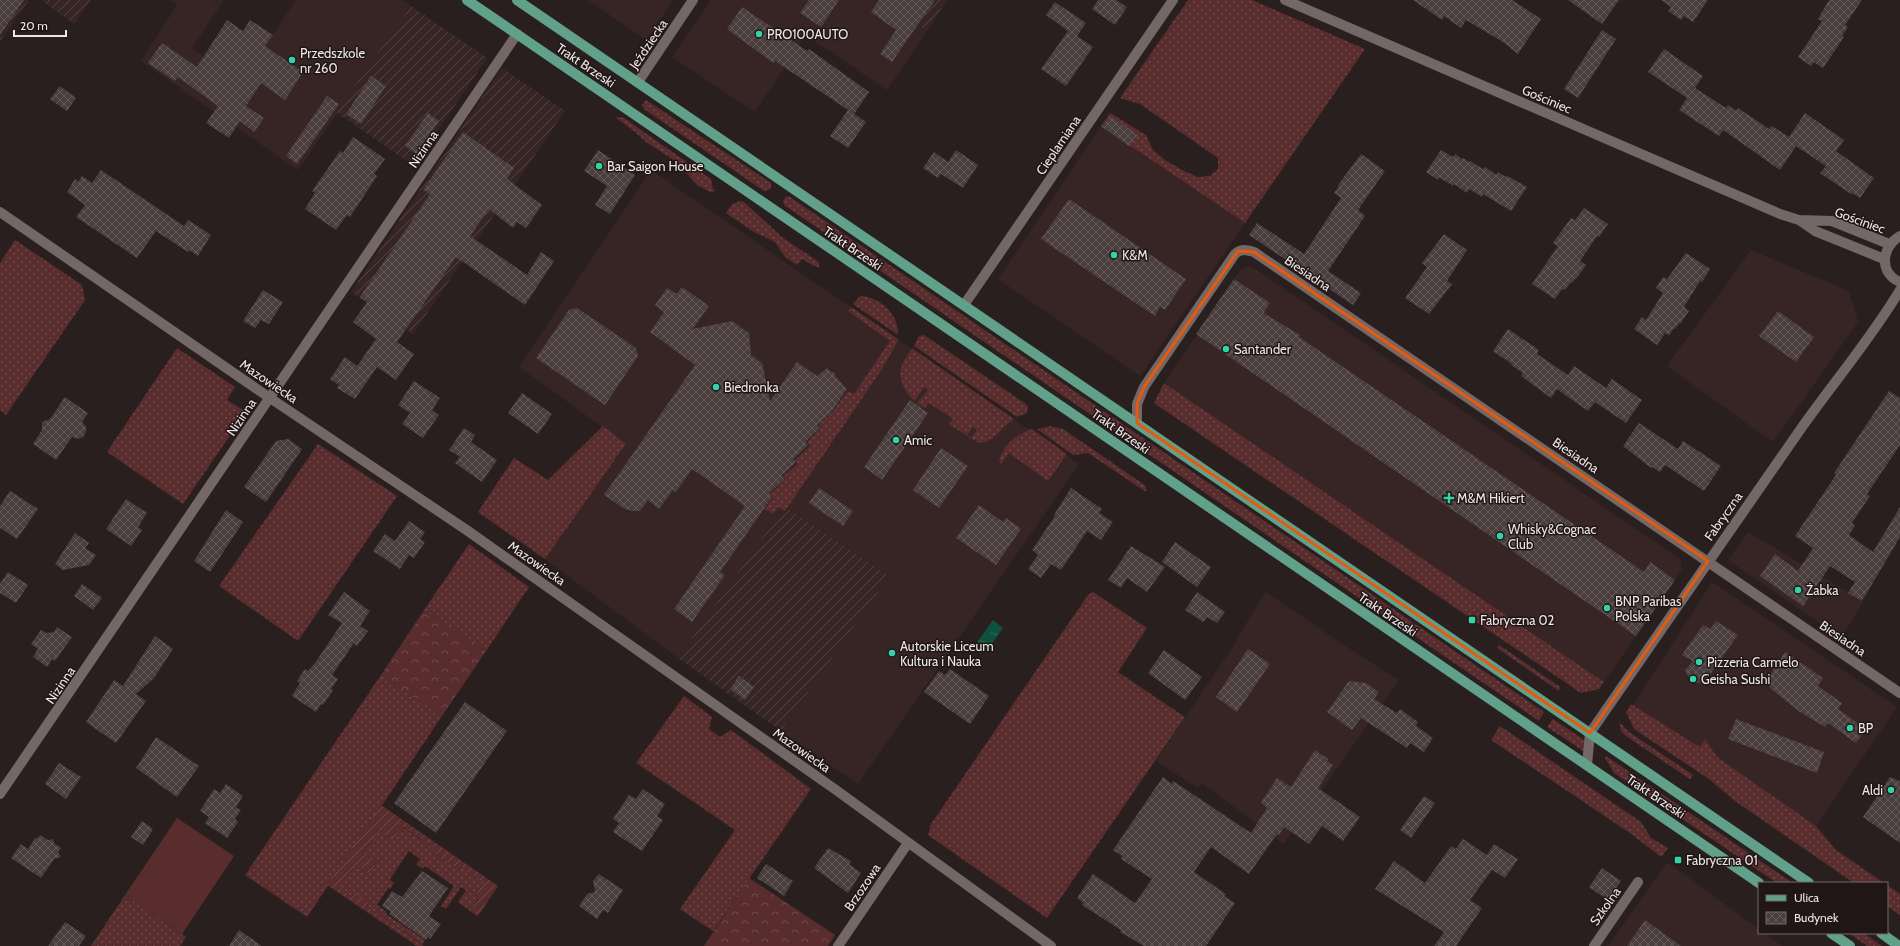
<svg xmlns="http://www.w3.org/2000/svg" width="1900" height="946" font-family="Cabin,sans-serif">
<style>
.built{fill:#372525}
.industrial{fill:url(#industrial-furrows)}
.grass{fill:url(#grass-dots)}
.forest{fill:url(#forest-crowns)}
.garden{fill:url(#garden-furrows)}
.pitch{fill:#592c2e}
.water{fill:url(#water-ripples)}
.building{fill:url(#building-cross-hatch)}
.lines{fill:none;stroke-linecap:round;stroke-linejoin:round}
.street{stroke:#746867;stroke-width:10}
.primary{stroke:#61a18c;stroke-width:10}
.marked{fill:none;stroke:#e8590c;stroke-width:3;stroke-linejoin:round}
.poi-dot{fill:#31d4a9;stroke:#201616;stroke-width:1.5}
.labels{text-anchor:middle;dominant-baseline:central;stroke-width:3;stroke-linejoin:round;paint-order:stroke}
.poi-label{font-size:13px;fill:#ede6e6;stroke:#201616;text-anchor:start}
.street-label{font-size:13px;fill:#ede6e6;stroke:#201616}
</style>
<defs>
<pattern id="industrial-furrows" width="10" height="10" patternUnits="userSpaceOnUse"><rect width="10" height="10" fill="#372525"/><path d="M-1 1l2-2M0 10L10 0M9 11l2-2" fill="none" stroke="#544545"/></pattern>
<pattern id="grass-dots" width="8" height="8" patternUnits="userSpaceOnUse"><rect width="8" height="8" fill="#592c2e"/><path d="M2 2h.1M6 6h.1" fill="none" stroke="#714b4c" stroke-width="1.8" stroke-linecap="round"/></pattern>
<pattern id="forest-crowns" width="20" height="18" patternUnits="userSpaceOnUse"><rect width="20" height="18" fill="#592c2e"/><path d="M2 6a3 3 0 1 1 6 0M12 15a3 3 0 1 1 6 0" fill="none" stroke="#714b4c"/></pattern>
<pattern id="garden-furrows" width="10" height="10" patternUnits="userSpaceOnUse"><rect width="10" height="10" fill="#592c2e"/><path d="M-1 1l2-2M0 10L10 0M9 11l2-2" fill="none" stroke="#714b4c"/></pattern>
<pattern id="water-ripples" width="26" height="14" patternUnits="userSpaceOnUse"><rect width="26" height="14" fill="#0e513f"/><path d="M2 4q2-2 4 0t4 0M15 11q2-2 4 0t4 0" fill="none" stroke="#316a5b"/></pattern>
<pattern id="building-cross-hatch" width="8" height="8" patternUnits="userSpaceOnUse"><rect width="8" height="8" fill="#493e3d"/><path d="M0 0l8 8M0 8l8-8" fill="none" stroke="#645a59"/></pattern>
</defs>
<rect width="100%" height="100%" fill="#2a1f1f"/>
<path class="built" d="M171,0H224L192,48L241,82L296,0H402L411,6L298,170L141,61L177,5Z
M588,0H673L646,40Z
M711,0H880L927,31L887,90L806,35L755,112L672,57Z
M1101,126L1245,223L1140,376L998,279Z
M651,170L1079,464L858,784L781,731L889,576L784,506L678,658L545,559L626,444L519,367Z
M1751,250L1849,291L1858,322L1773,442L1667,366Z
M1251,266L1680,559L1682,569L1675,580L1604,682L1164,383L1241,269Z
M1748,532L1863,601L1842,638L1728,560Z
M1714,583L1897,707L1816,826L1717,757L1705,739L1700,747L1633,705L1711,584Z
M1266,592L1354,652L1399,680L1284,844L1202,783L1198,788L1156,761L1238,639L1237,638Z
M1667,862L1759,929V933H1764L1782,946H1608Z"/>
<path class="industrial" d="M0,0H29L0,41Z
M41,0H91L74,24Z
M880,0H947L927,31Z
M411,6L487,58L414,166L336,112Z
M502,68L565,111L413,334L351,292Z
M784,506L889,576L781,731L678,658Z"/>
<path class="grass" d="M1188,0H1252L1365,49L1245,223L1101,126L1110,113L1146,135L1153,150L1165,160L1182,170L1197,177L1210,176L1218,169V158L1140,104L1120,98Z
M646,100L771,183V189L764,191L644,109L642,105Z
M619,117L624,118L711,179L713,189L716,191L710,192L697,185L677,162L646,142L634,131L616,118Z
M786,196L790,197L1544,712L1539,721L784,205L783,201Z
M741,201L744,202L783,238L819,262V267L814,266L802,259L797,265L785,257L775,242L754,232L726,213L732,204Z
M15,240L82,285L85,300L6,415L0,410V263Z
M860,296C880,297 899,314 898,335L853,304Z
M851,307L898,339L897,343L880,372L785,511L778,507L773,514L765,509L773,497L770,494L785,480L782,477L798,464L795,460L810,446L807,442L821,428L819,424L833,411L848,391L854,394L890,341L848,311Z
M924,335L1026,404L1028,407L1027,413L1017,417L914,346L919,336Z
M177,348L235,387L227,400L246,412L183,504L107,452Z
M912,348L1014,419C1002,426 995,442 980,443L968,437L969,436L972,437L977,430L973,427L967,436L949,424L953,419L929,403L925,408L917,403L928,390L924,387L915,401C906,395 898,379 901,368C903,361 908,354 912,348Z
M1164,383L1604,682L1599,689L1581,693L1154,403Z
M603,426L626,444L545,559L478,512L514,458L548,480Z
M1051,426L1063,429L1146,486V492L1088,453L1073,455L1037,429Z
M1032,429L1067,454L1048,481L1009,453L1001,464L999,461C1003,445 1017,434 1032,429Z
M318,444L397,496L298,641L219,586Z
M469,544L529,587L486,651L424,610Z
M1093,592L1147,628L1118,672L1185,717L1047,918L928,835L931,824L1088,595Z
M1499,645L1560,687L1559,691L1497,648Z
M381,675L442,716L307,917L245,875Z
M684,696L712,717L709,729L720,737L731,730L811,789L713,931L680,909L735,830L636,763Z
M1631,704L1700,747L1705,739L1717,757L1816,826L1836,850L1884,883H1854L1735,801L1709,779L1634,729L1626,712Z
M1553,719L1587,742L1585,752L1547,727Z
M1619,722L1629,732L1693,775L1690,779L1626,736L1621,731Z
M1500,726L1641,822L1651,838L1668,848L1661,857L1630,833L1491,740Z
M1606,756L1793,883H1777L1614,773L1605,758Z
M401,826L435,849L433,852L460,870L462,867L484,882L475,895L479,898L470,911L458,902L466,890L461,887L446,909L441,906L454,886L425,866L423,869L416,864L420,859L409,851L390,879L394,883L390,889L388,888L377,905L387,912L386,914L425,940L422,944L367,906L369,903L355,894L353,897L339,888L355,865L368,874L377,862L363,853L378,831Z
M1887,885L1900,894V915L1887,906Z
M125,895L186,937L180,946H91Z
M1849,933H1864L1882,946H1867Z"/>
<path class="forest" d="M424,610L486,651L442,716L381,675Z
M749,878L835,935L828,946H704Z"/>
<path class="garden" d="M381,805L498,886L478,916L470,911L479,899L475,896L483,882L462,867L459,870L433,852L435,849L402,826L392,840L378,831L363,853L377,862L368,874L355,865L340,888L353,897L355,893L369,903L367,906L424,946H417L327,885Z"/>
<path class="pitch" d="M177,818L234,856L182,934L125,895Z"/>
<path class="water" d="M993,620L1003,628L986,652L976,644Z"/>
<path class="building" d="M0,0H24L0,35Z
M809,0H839L821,27L800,13Z
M879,0H935L892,62L880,54L896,30L871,12Z
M1098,0H1116L1127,7L1115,25L1092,9Z
M1413,0H1512L1541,19L1518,54L1503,42L1466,20L1461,28L1444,16L1442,20Z
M1568,0H1619L1602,24Z
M1661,0H1708L1693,22L1684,16L1681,20L1668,11L1671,7Z
M1829,0H1862L1845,25L1848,27L1842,36L1844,37L1823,68L1814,62L1811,66L1798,57L1822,21L1818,19Z
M1055,2L1086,23L1077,36L1093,47L1066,86L1041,69L1068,31L1046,15Z
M742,7L807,51L809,49L869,92L854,114L866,122L848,148L830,136L848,110L775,61L773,63L727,29Z
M227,20L243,31L250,20L273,35L265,46L303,72L285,100L261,83L246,106L264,118L254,132L240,121L229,138L206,123L218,106L178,77L175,81L148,63L162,43L197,67Z
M1602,30L1616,39L1578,98L1564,89Z
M1664,49L1703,76L1695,88L1726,108L1728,105L1736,111L1738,108L1769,129L1772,126L1789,137L1805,113L1844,140L1836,151L1874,178L1860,198L1852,193L1851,194L1820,173L1826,166L1796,146L1780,170L1723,130L1719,136L1679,110L1687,98L1648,72Z
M371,76L386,86L361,124L346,114Z
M60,86L76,98L67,111L50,99Z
M327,96L339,104L297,164L286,156Z
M428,113L439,121L416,154L405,146Z
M1110,116L1138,135L1129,146L1102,127Z
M463,132L514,168L507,179L542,205L526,228L517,222L513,228L489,209L470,236L527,275L541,252L554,261L525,305L456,257L397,342L414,354L396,380L377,367L355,399L337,388L339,385L330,379L345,357L357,366L376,339L353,322L367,302L360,297L430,194L423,190Z
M353,137L385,159L374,174L377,176L350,217L347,215L336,230L305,209L315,193L312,191L340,151L343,153Z
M598,150L635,175L610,214L595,205L607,186L584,171Z
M956,150L978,165L963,188L941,174L938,178L923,168L934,152L948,162Z
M1441,150L1453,157L1455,154L1462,159L1463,158L1469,162L1470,161L1483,169L1485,167L1496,175L1498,172L1506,177L1507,176L1513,179L1527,187L1511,211L1483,194L1482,197L1469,189L1467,193L1454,184L1453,186L1439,177L1438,180L1426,172Z
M1361,154L1385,171L1358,210L1365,216L1328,271L1361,293L1353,305L1249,235L1257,223L1304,254L1341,198L1334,193L1339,186L1338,185Z
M101,170L184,226L188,220L211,235L198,256L189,250L188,252L156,231L137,258L76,217L85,205L67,192L75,179L78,182L82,176L92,183Z
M1069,199L1186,279L1165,310L1160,307L1155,316L1041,239Z
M1584,208L1608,224L1599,237L1597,236L1580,261L1586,265L1577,278H1576L1572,283L1571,282L1565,290L1562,289L1555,299L1532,284L1558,246L1553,243L1571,218L1575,220Z
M1444,234L1467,250L1447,281L1452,284L1429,314L1405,298L1427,267L1422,263Z
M1686,253L1710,269L1702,282L1700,281L1684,307L1689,311L1680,324L1679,323L1675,329L1674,328L1669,335L1665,333L1657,345L1634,329L1642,317L1646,320L1663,293L1656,288L1663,277L1667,279Z
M1234,279L1270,303L1264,312L1265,314L1300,335L1299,337L1644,572L1650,562L1675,580L1636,636L1196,334Z
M682,287L709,306L693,329L732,321L749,333L751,355L762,363L770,401L797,362L817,376L827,368L831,372H834L836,377L847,389L831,412L817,425L820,428L805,442L808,445L793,459L796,462L781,476L784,480L769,493L772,497L720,572L725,575L692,622L674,609L745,506L692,469L676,492L673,490L659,509L648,500L640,511H633L625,509L604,495L695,365L650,332L664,312L655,305L667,288L677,294Z
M263,290L283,302L269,324L261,320L255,328L243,321Z
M577,308L636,348L638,356L605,405L536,358L569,310Z
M1778,311L1814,337L1796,362L1759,336Z
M1508,329L1539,350L1537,354L1568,375L1574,366L1606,388L1612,379L1642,400L1626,423L1595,402L1588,411L1557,389L1551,398L1521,376L1523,373L1511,365L1512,364L1493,351Z
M414,381L440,398L432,410L439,415L423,438L402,424L410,413L398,405Z
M1889,391L1900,398V445L1867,494L1870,496L1852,523L1855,526L1849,535L1873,552L1900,507V537L1862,601L1848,593L1855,582L1830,566L1803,606L1760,576L1775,554L1798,571L1813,548L1795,536L1836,475L1834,473Z
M522,393L552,414L538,434L508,413Z
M65,397L88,413L82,422L86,427V432L83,437L78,439L72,437L56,460L33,444L42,430V422L50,419Z
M910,400L928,413L882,480L864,467Z
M1639,423L1678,449L1683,441L1721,466L1704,491L1665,465L1660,472L1652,467L1651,468L1623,446Z
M464,428L475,435L471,442L497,460L482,482L455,463L460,457L449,450Z
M288,439L302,449L266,502L244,487L276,441Z
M941,448L968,466L939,508L913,490Z
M819,488L853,511L843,526L809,503Z
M1071,488L1102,509L1099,513L1113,522L1101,540L1087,531L1061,570L1051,564L1041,578L1028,569L1038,555L1032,550L1055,516L1054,515Z
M10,491L38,509L17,539L0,528V506Z
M126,499L147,513L138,527L142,530L131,546L106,529Z
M979,505L1003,522L1006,518L1021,529L996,565L956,538Z
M226,510L243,522L210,572L194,561Z
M409,521L425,532L420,539L425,542L414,558L409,555L400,569L373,551L385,534L395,541Z
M75,533L89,543L85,548L96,555L89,565L63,570L55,564Z
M1175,542L1211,567L1197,587L1162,562Z
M1131,546L1165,567L1147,592L1127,578L1121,588L1108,580Z
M8,572L28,585L16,603L0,593V584Z
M82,584L102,598L93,610L74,596Z
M344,592L370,611L360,626L368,631L357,646L354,643L332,675L338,679L331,689L333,690L323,705L321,704L316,712L292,696L300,683L297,681L305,669L308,671L315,663L342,623L328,615Z
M1197,592L1225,612L1217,623L1207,617L1203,622L1185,610Z
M1716,621L1738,635L1704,683L1691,682L1685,670L1693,661L1682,655L1703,625L1710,629Z
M57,627L72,637L55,661L52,659L47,667L33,657L38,649L31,644L41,630L47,633L54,632Z
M155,636L173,649L154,678L136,694L146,701L116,743L86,722L114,680L123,686Z
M1248,649L1270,664L1237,712L1216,697Z
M1164,650L1202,677L1185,700L1148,673Z
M1785,652L1823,678L1818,686L1842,703L1838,709L1866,729L1856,743L1828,723L1825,727L1800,712L1770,688L1768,678Z
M950,669L989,696L970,724L924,692L939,671L945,675Z
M739,676L754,687L745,700L730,689Z
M1349,681L1366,683L1379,692L1374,699L1397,713L1400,709L1418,722L1416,726L1433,738L1424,752L1410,743L1407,748L1361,718L1352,730L1327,712Z
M465,702L507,731L436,833L394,803Z
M1736,719L1824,752L1817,773L1728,739Z
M156,737L199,766L177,797L136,768Z
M1315,750L1328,759L1327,761L1333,765L1318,788L1360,817L1343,841L1322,826L1309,844L1284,827L1279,835L1277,834L1249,874L1211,847L1194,872L1226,894L1224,896L1235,903L1206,946H1144L1120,932L1121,930L1082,905L1083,902L1077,898L1093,874L1135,903L1152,879L1121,859L1122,856L1113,850L1163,777L1172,784L1173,781L1251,833L1267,808L1261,803L1277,778L1291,787Z
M59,763L81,777L66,799L45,784Z
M1890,777L1900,781V843L1863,817Z
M226,784L243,796L236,807L241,810L235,819L238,822L227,838L205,823L209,817L200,811L214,789L220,793Z
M643,789L665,804L657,816L663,820L642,851L613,832L619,823L613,819L629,795L636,799Z
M1424,796L1435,803L1411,838L1400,830Z
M142,821L153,829L143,845L131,837Z
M40,835L48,840L53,839L54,843L61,848L58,852L61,857L54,859L41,878L11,858L21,844L28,849L35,838H38Z
M1463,839L1487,855L1494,844L1518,859L1505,878L1492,870L1470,900L1482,908L1456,946H1434L1444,932L1375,889L1394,861L1425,883L1451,846L1456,849Z
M828,848L851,861L849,864L861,873L848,893L814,868Z
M766,864L793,881L784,896L757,878Z
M1602,868L1621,881L1608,900L1589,887Z
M422,871L448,888L429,916L441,924L430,939L428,937L426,940L389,914L391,912L382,906L392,891L402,897Z
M599,874L623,890L608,913L603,910L597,919L579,906L587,894L595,892L593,881Z
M1645,920L1681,946H1627Z
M65,922L86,936L79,946H48Z
M239,930L262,946H229Z"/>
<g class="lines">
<path class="street" d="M1285,0L1780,214L1799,220L1832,221L1889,244
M638,82L693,0
M0,212L270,398L468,531L836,790L1051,946
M1799,220L1815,231L1884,259
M1900,236C1882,246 1878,273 1900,282
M964,305L1173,0
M1137,423V404L1144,387L1235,254C1241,248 1247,250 1254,252L1900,693
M1587,765L1590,733C1660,632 1729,531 1800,430C1833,383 1870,340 1900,290
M0,794L517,34
M838,946L908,843
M1594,946L1638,882"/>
<path class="primary" d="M467,0L1759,883
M517,0L1809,883
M1831,933L1850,946
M1881,933L1899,946"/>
</g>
<path class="marked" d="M1238,251L1254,252L1708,561L1590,733L1137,423V404L1144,387Z"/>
<g class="poi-dot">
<circle cx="759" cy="34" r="4"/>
<circle cx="292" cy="60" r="4"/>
<circle cx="599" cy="166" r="4"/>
<circle cx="1114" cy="255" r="4"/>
<circle cx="1226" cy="349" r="4"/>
<circle cx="716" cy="387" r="4"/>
<circle cx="896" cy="440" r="4"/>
<path d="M1447 492h4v4h4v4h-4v4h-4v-4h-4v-4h4z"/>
<circle cx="1500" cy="536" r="4"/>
<circle cx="1798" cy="590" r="4"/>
<circle cx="1607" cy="608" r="4"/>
<rect x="1468" y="616" width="8" height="8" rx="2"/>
<circle cx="892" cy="653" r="4"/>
<circle cx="1699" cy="662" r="4"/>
<circle cx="1693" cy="679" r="4"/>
<circle cx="1850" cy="728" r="4"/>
<circle cx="1891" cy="790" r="4"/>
<rect x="1674" y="856" width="8" height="8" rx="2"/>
</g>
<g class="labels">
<g class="poi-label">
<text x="767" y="34">PRO100AUTO</text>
<text x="300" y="53">Przedszkole<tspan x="300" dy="15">nr 260</tspan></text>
<text x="607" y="166">Bar Saigon House</text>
<text x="1122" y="255">K&amp;M</text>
<text x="1234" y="349">Santander</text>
<text x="724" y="387">Biedronka</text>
<text x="904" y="440">Amic</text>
<text x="1457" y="498">M&amp;M Hikiert</text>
<text x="1508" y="529">Whisky&amp;Cognac<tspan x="1508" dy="15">Club</tspan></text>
<text x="1806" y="590">Żabka</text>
<text x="1615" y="601">BNP Paribas<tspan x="1615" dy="15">Polska</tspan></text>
<text x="1480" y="620">Fabryczna 02</text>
<text x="900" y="646">Autorskie Liceum<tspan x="900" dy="15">Kultura i Nauka</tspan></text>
<text x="1707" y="662">Pizzeria Carmelo</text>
<text x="1701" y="679">Geisha Sushi</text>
<text x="1858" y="728">BP</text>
<text x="1883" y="790" text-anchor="end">Aldi</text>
<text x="1686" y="860">Fabryczna 01</text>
</g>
<g class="street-label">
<text transform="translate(648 44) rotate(-56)">Jeździecka</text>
<text transform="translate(586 65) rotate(34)">Trakt Brzeski</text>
<text transform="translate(1547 99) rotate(23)">Gościniec</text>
<text transform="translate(1058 145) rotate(-56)">Cieplarniana</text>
<text transform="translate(423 149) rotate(-56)">Nizinna</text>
<text transform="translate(1860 220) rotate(20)">Gościniec</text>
<text transform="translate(853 248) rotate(34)">Trakt Brzeski</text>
<text transform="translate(1308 273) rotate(34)">Biesiadna</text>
<text transform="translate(269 381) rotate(34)">Mazowiecka</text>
<text transform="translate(241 417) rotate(-56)">Nizinna</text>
<text transform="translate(1121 431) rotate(35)">Trakt Brzeski</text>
<text transform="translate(1576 455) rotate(34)">Biesiadna</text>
<text transform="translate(1723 516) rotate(-55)">Fabryczna</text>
<text transform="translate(537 563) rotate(35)">Mazowiecka</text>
<text transform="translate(1388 614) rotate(34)">Trakt Brzeski</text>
<text transform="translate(1843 638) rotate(34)">Biesiadna</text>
<text transform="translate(60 685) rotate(-56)">Nizinna</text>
<text transform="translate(802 750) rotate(35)">Mazowiecka</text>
<text transform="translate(1656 796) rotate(34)">Trakt Brzeski</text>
<text transform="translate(862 887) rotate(-56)">Brzozowa</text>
<text transform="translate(1605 906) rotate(-55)">Szkolna</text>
</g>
</g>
<rect x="1758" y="882" width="130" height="52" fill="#201616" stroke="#726969"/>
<rect x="1766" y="895" width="20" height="6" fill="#61a18c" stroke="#726969"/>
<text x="1794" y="902" font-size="12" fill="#ede6e6">Ulica</text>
<rect x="1766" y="912" width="20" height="12" fill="url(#building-cross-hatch)" stroke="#726969"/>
<text x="1794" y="922" font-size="12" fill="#ede6e6">Budynek</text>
<path d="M14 30v6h52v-6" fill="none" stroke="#ede6e6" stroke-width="2"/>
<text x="20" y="30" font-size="12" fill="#ede6e6" stroke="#201616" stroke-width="3" paint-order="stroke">20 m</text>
</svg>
